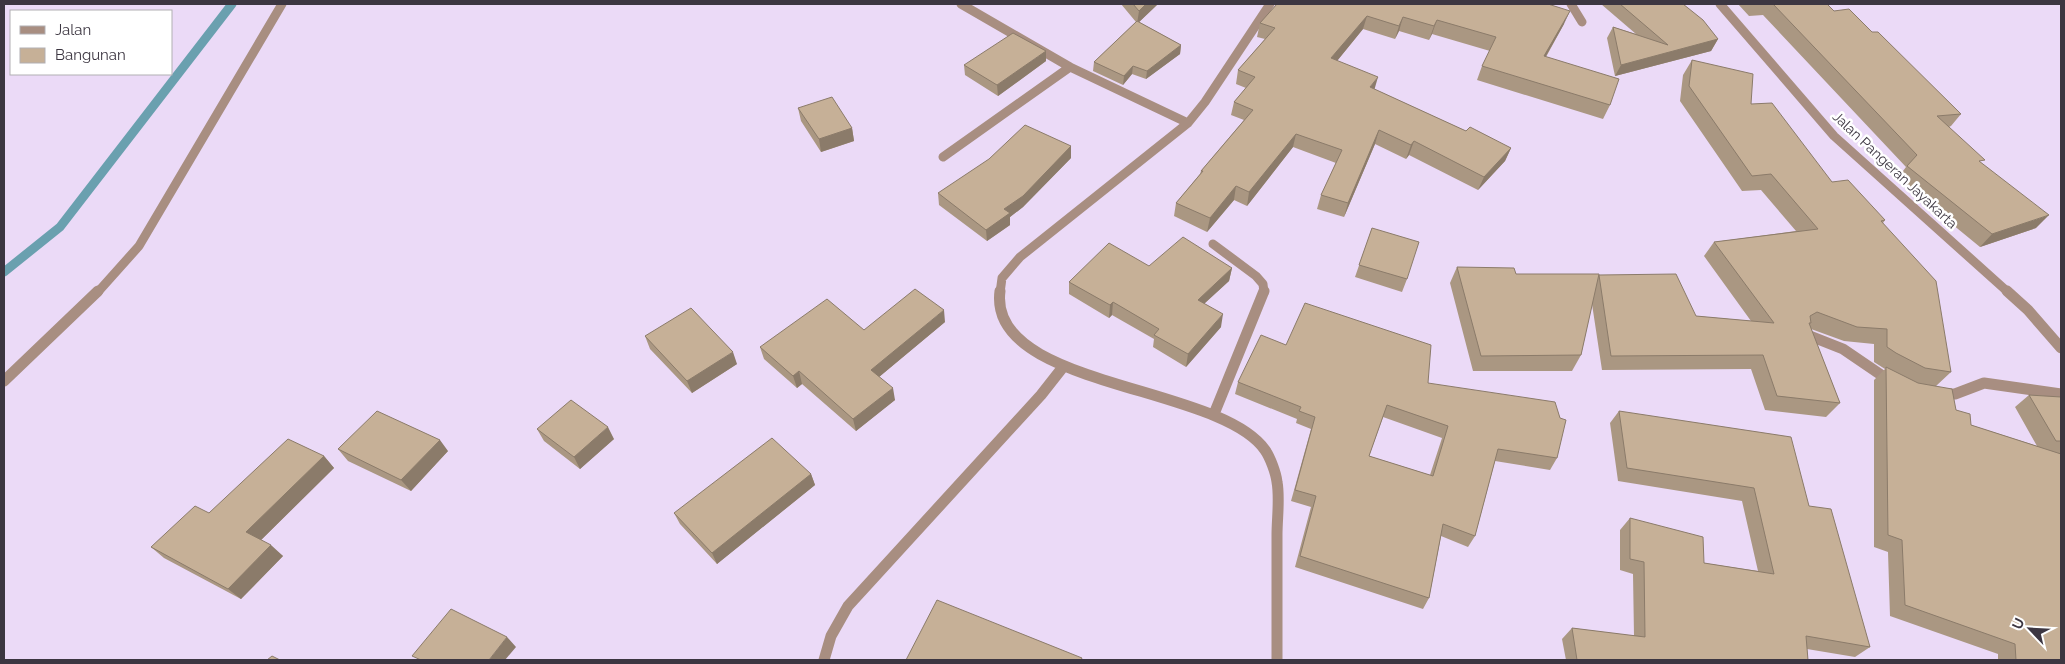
<svg xmlns="http://www.w3.org/2000/svg" width="2065" height="664" font-family="Raleway,sans-serif">
<style>
.lines{fill:none;stroke-linecap:round;stroke-linejoin:round}
.stream{stroke:#6aa0af;stroke-width:9}
.street-far1{stroke:#a88e81;stroke-width:9}
.street{stroke:#a88e81;stroke-width:11}
.wall{fill:#aa9782;fill-rule:evenodd}
.shaded-wall{fill:#8b7b6a}
.building{fill:#c6b097;stroke:#8b7b6a;fill-rule:evenodd}
.labels{text-anchor:middle;dominant-baseline:central;stroke-width:5;stroke-linejoin:round;paint-order:stroke}
.street-label{font-size:14px;fill:#3c3641;stroke:#fff}
</style>
<rect width="100%" height="100%" fill="#ebdaf7"/>
<g class="lines">
<path class="stream" d="M4,272L60,227L232,4"/>
<path class="street-far1" d="M961,4L1070,67L1188,123
M1571,4L1582,22
M1720,4L1834,136L2009,293
M943,157L1070,67
M1213,244L1256,276L1263,284L1264,293
M97,293L139,246L282,4
M1000,293L1002,278L1020,257L1188,123L1205,102L1270,4"/>
<path class="street" d="M1000,291C987,388 1219,384 1265,450C1270,457 1276,473 1277,482C1280,498 1277,518 1277,535C1277,576 1277,618 1277,660
M2007,291L2028,310L2061,348
M1805,334L1843,349L1890,381
M4,381L98,291
M1940,394H1955L1984,383L2061,394
M1214,414L1264,291
M824,660L831,636L848,606L1041,395L1063,367"/>
</g>
<path class="wall" d="M1121,4H1158L1139,22L1181,45L1180,54L1146,79L1132,74L1123,85L1093,71L1094,62L1136,22Z
M1277,4L1564,24L1546,57L1610,105L1603,119L1477,80L1482,66L1490,51L1432,34L1429,40L1399,31L1395,39L1363,29L1337,61L1374,89L1466,131L1511,148L1505,161L1478,190L1409,155L1406,159L1375,144L1344,217L1317,209L1321,195L1336,163L1293,147L1247,206L1234,200L1207,232L1174,216L1176,203L1200,174L1201,171L1244,120L1231,115L1234,102L1246,88L1236,84L1238,70L1265,39L1257,37L1260,23Z
M1601,4H1683L1718,39L1711,51L1615,76L1607,38L1613,27L1636,34Z
M1738,4H1827L1834,11L1872,32L1961,114L1951,126L1949,127L1982,164L2036,228L1980,247L1897,179L1906,167L1763,15L1749,16Z
M1692,60L1751,104L1832,182L1885,220L1883,223L1951,372L1936,386L1956,410L1971,425L2037,446L2015,407L2029,395L2061,397V660H1998V654L1890,616L1888,552L1874,547V380L1885,369L1874,362V344L1844,341L1811,329L1840,403L1826,417L1765,410L1751,369L1602,370L1592,304L1581,355L1572,371H1473L1450,283L1457,267L1516,274L1598,275L1696,316L1751,321L1704,256L1714,242L1796,231L1761,190L1742,191L1680,101L1683,75Z
M1046,61L998,96L965,75L964,65Z
M798,108L852,128L854,141L821,152L801,121Z
M1071,158L1023,207L1010,217V225L987,241L939,205L938,193Z
M1372,228L1407,279L1402,292L1355,277Z
M1149,266L1232,268L1229,281L1204,304L1221,327L1186,367L1153,347L1154,339L1112,315L1109,318L1069,294V282Z
M945,322L879,377L895,400L856,431L802,384L797,388L764,359L760,347L864,330Z
M645,336L737,364L692,393L650,349Z
M1286,345L1428,383L1557,458L1550,470L1495,461L1475,536L1468,547L1441,536L1429,598L1423,609L1295,567L1311,507L1291,501L1311,429L1296,423L1297,419L1235,394L1238,382ZM1383,417L1442,438L1430,475L1369,456Z
M1619,411L1809,506L1870,647L1855,657L1807,649L1808,660H1566L1562,639L1572,628L1634,636L1633,574L1620,570V530L1630,518L1704,563L1758,571L1742,501L1618,481L1610,423Z
M537,429L614,439L580,469L544,441Z
M338,449L448,451L411,491L348,461Z
M324,456L334,468L261,540L283,556L241,599L164,558L151,547L209,513Z
M811,474L815,485L717,564L680,524L674,513Z"/>
<path class="shaded-wall" d="M1146,4H1158L1137,24L1139,11Z
M1570,11L1564,24L1538,70L1544,56Z
M1367,16L1363,29L1328,72L1331,58Z
M1403,17L1399,31L1395,39L1399,26Z
M1437,20L1432,34L1429,40L1434,26Z
M1718,39L1711,51L1615,76L1621,65Z
M1181,45L1180,54L1146,79L1147,71Z
M1046,51V61L998,96L997,85Z
M1133,66L1132,74L1123,85L1124,76Z
M1378,77L1374,91L1370,87Z
M852,128L854,141L821,152L819,139Z
M1379,130L1375,144L1344,217L1348,203Z
M1296,134L1293,147L1247,206L1249,192Z
M1414,141L1409,155L1406,159L1411,145Z
M1071,146V158L1023,207L1010,217V225L987,241L986,230L1004,209Z
M1511,148L1505,161L1478,190L1484,177Z
M1236,186L1234,200L1207,232L1210,218Z
M2049,215L2036,228L1980,247L1992,234Z
M1232,268L1229,281L1195,312L1198,300Z
M1113,302L1112,315L1109,318L1110,305Z
M944,310L945,322L873,382L871,370Z
M1223,314L1221,327L1186,367L1188,354Z
M733,352L737,364L692,393L687,381Z
M799,371L802,384L797,388L793,376Z
M893,388L895,400L856,431L853,419Z
M608,427L614,439L580,469L574,457Z
M440,440L448,451L411,491L401,480Z
M324,456L334,468L258,543L246,532Z
M811,474L815,485L717,564L712,553Z
M271,545L283,556L241,599L228,589Z
M507,637L516,647L505,660H489Z"/>
<path class="building" d="M1133,4H1146L1139,11Z
M1277,4H1548L1570,11L1544,56L1619,79L1610,105L1482,66L1496,37L1437,20L1434,26L1403,17L1399,26L1367,16L1331,58L1378,77L1370,87L1466,131L1470,127L1511,148L1484,177L1414,141L1411,145L1379,130L1348,203L1321,195L1342,150L1296,134L1249,192L1236,186L1210,218L1176,203L1203,171H1201L1253,110L1234,102L1255,77L1238,70L1275,28L1260,23Z
M1620,4H1683L1703,20L1718,39L1621,65L1613,27L1668,45Z
M1773,4H1827L1834,11L1849,9L1872,32H1878L1961,114L1937,116L1985,160L1979,161L2049,215L1992,234L1907,166L1917,155Z
M1137,21L1181,45L1147,71L1133,66L1124,76L1094,62Z
M1013,33L1046,51L997,85L964,65Z
M1692,60L1753,74L1751,104L1772,103L1832,182L1848,180L1885,220L1881,221L1936,281L1951,372L1925,368L1896,353L1887,347V329L1857,327L1817,312L1810,316L1811,323H1809L1840,403L1777,396L1763,355L1611,356L1599,275L1676,274L1696,316L1774,323L1714,242L1818,229L1771,174L1752,176L1689,86Z
M832,97L852,128L819,139L798,108Z
M1025,125L1071,146L1023,196L1004,209L1010,213L986,230L938,193L989,159Z
M1372,228L1419,242L1407,279L1359,265Z
M1183,237L1232,268L1198,300L1223,314L1188,354L1154,335L1159,329L1113,302L1110,305L1069,282L1109,243L1149,266Z
M1457,267L1514,268L1516,274H1599L1581,355L1481,356Z
M915,289L944,310L871,370L893,388L853,419L799,371L793,376L760,347L827,299L864,330Z
M1305,303L1431,345L1428,383L1555,402L1560,418L1566,420L1557,458L1498,449L1475,536L1443,524L1429,598L1300,556L1316,496L1295,490L1315,417L1299,411L1301,407L1238,382L1261,335L1286,345ZM1387,405L1448,426L1433,476L1369,456Z
M691,308L733,352L687,381L645,336Z
M1886,367L1918,383L1952,389L1956,410L1970,414L1971,425L2061,454V660H2016L2015,644L1905,605L1902,540L1888,535Z
M2029,395L2061,397V441H2056Z
M571,400L608,427L574,457L537,429Z
M377,411L440,440L401,480L338,449Z
M1619,411L1791,437L1809,506L1831,509L1870,647L1806,636L1808,660H1577L1572,628L1645,637L1644,562L1630,559V518L1703,537L1704,563L1774,574L1754,488L1627,468Z
M772,438L811,474L712,553L674,513Z
M288,439L324,456L246,532L271,545L228,589L151,547L195,506L209,513Z
M937,600L1082,658L1081,660H906Z
M451,609L507,637L489,660H421L412,656Z
M272,656L280,660H267Z"/>
<g class="labels">
<g class="street-label">
<text transform="translate(1895 170) rotate(43)">Jalan Pangeran Jayakarta</text>
</g>
</g>
<rect width="2065" height="664" fill="none" stroke="#3c3641" stroke-width="10"/>
<rect x="10" y="10" width="162" height="65" fill="#ffffff" stroke="#b1afb3"/>
<rect x="20" y="26" width="25" height="8" fill="#a88e81" stroke="#b1afb3"/>
<text x="55" y="35" font-size="15" fill="#3c3641">Jalan</text>
<rect x="20" y="48" width="25" height="15" fill="#c6b097" stroke="#b1afb3"/>
<text x="55" y="60" font-size="15" fill="#3c3641">Bangunan</text>
<g transform="translate(2030 629) rotate(295)" stroke="#ffffff" stroke-width="4" paint-order="stroke">
<path d="M0-4L9 19L0 12L-9 19Z" fill="#3c3641"/>
<text y="-8" font-size="14" font-weight="bold" text-anchor="middle" fill="#3c3641">U</text>
</g>
</svg>
